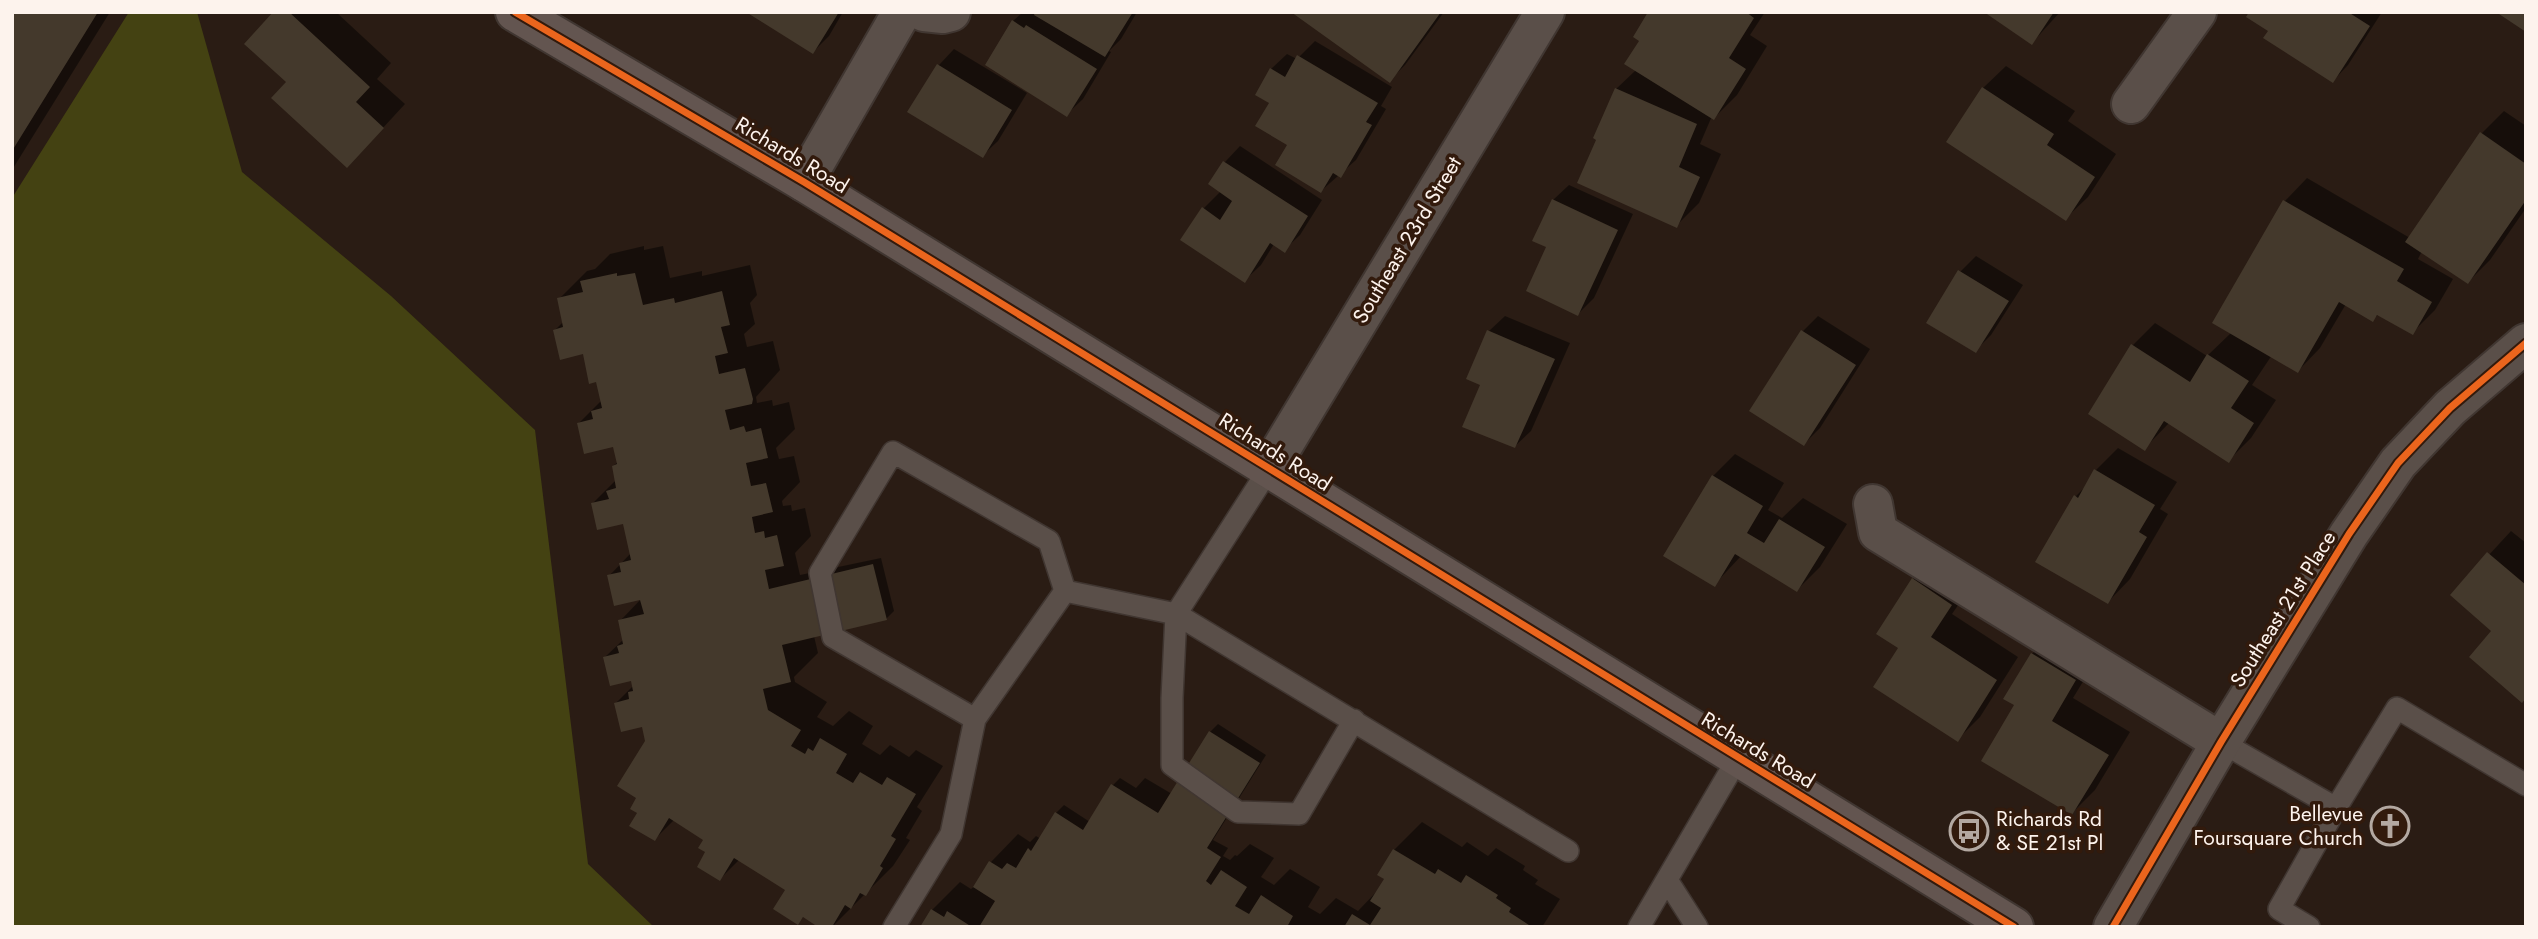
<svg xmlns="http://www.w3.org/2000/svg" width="2538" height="939" font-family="Jost,sans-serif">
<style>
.forest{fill:#444212}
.shadow{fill:#0007}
.building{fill:#44392c}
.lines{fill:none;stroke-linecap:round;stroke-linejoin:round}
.lane-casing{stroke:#403631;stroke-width:24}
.street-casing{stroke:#403631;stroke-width:42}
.secondary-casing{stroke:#403631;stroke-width:42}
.lane{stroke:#5a4f49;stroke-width:21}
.street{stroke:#5a4f49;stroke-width:38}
.secondary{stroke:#635550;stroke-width:38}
.cycleway-casing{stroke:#321a0c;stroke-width:11}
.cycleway{stroke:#eb651d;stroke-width:7}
.labels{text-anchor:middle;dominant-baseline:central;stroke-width:7;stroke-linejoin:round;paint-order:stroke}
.street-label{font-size:21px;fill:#fdf3ed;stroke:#321a0c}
.poi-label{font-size:21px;fill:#fdf3ed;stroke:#321a0c;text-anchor:end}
</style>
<rect width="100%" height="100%" fill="#2a1c14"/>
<path class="forest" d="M129,12H197L242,172L391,296L535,430L588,864L654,927H12V198Z"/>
<path class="shadow" d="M12,12H110L12,170Z
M275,12H336L391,63L377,79L405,104L369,143L288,81Z
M749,12H843L829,36L813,52Z
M1023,12H1137L1121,39L1109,51L1111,52L1083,99L1067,114L1013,21Z
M1294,12H1444L1405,65L1389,81Z
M1651,12H1765L1750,35L1767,46L1737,95L1714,118L1712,116L1700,144L1721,154L1699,203L1676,226L1598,139L1616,89L1636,70Z
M1987,12H2060L2032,43Z
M2251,12H2382L2348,65L2333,81Z
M1315,41L1392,87L1381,106L1386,109L1356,160L1321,191L1290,144L1271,102V69L1287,54L1297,59Z
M954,49L1027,93L998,141L982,156L910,112L939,65Z
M2006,66L2075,111L2068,121L2116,154L2088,197L2065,219L1983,88Z
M2504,111L2526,126V208L2490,260L2468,282L2422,251L2418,259L2453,279L2435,310L2412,333L2379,314L2373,319L2346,304L2320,348L2298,371L2272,355L2252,385L2276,400L2251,438L2228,461L2169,423L2145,448L2133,345L2155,323L2207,356L2232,332L2214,322L2285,201L2307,178L2410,238L2481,134Z
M1240,146L1322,200L1300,235L1284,250L1274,244L1261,265L1245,280L1203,209L1221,191L1211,184L1225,162Z
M1569,185L1633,214L1594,298L1578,314L1549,247L1553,200Z
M644,246V250L663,246L670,278L702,271V276L750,265L757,295L750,303L755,324L744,334L747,347L773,341L780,370L756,397L757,403L772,400L773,406L789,402L795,429L776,448L779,459L794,456L800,482L782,501L783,506L791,505L792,511L805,508L811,536L795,553L800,575L881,558L894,611L886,619L814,636L818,653L794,677L795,682L827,702L817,717L833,726L849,711L873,726L862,744L880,755L890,745L909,757L916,750L943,766L917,807L922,811L906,838L910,840L893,866L832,927L804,916L798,923L788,889L739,860L720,879L708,852L706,839L674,820L655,839L639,812V797L647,741L643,725L616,703L634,685L632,679L605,657L624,639L620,621L642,598L609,576L631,553L624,522L592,504L616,480L613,466L618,462L614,445L579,423L602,400L598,380L584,352L555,330L564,321L559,299L587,271L595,269L610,254Z
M1976,256L2023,285L1991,335L1975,351L1960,272Z
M1505,316L1570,343L1531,431L1515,446L1482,384L1489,331Z
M1818,316L1870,349L1820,428L1804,444L1803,331Z
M2118,448L2177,482L2160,509L2168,514L2130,579L2108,602L2076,496L2087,485L2096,470Z
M1735,454L1784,483L1768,510L1782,518L1803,498L1847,524L1820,567L1797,590L1741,556L1714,585L1713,476Z
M2511,531L2526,543V697L2494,631L2452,595Z
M1935,557L1974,582L1952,614L2018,657L1980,717L1957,740L1901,648L1913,579Z
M2055,632L2098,657L2073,698L2130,732L2095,790L2072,813L2017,705L2032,654Z
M1218,724L1266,755L1213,840L1228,848L1223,856L1230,860L1235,855L1237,856L1250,844L1274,858L1261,877L1274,885L1290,869L1320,887L1308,907L1320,914L1336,898L1358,911L1379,889L1386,878L1379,874L1394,850L1422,822L1462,847L1467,842L1488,856L1496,848L1525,866L1523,870L1538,880L1535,884L1560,899L1542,927H922L932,910L960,882L971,889L976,885L991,862L1018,834L1030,842L1036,836L1041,839L1056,813L1064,805L1090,822L1113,785L1120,778L1136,788L1145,778L1172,794L1210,732Z"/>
<path class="building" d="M12,12H98L12,151Z
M273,12H289L370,87L356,102L384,128L347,168L271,98L286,82L244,44Z
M746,12H839L813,54Z
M1035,12H1133L1105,57L1034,15Z
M1291,12H1441L1390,83Z
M1648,12H1746L1754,18L1729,58L1746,69L1714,120L1624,64L1639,41L1633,37Z
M1984,12H2054L2032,45Z
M2249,12H2348L2370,26L2333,83L2263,38L2268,31L2246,17Z
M2496,12H2526V32Z
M1012,20L1024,28L1026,25L1097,69L1067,117L985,65Z
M1297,55L1378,103L1366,122L1372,125L1341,178L1333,173L1321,193L1275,165L1287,145L1255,126L1269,103L1255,95L1270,68L1285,77Z
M937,64L1012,110L983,158L907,112Z
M1982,87L2054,134L2047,145L2095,177L2066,221L1946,142Z
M1615,88L1697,124L1679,167L1700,177L1677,228L1577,183L1596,140L1593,138Z
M2480,132L2526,164V200L2468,284L2405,242Z
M1223,161L1308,216L1285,253L1270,243L1245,283L1180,240L1202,207L1220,220L1232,201L1208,184Z
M1552,199L1618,230L1578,316L1526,291L1546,247L1532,241Z
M2283,200L2404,269L2397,281L2432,302L2413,335L2377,315L2373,322L2339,302L2298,373L2212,323Z
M1958,270L2009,301L1976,353L1926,323Z
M617,273V276L635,273L643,305L674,298L675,303L722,291L730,325L721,327L728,353L715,356L719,374L745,368L753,399L752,404L725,410L730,430L744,426L746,432L761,428L768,458L746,463L751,486L766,483L773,512L752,517L755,533L764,531L765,538L777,535L784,566L765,570L769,589L873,564L887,620L782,645L791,682L763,689L768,710L801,730L791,746L805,754L808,748L813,751L820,738L847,754L836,773L853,783L860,772L882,785L887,777L916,794L891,836L896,839L880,866L883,868L866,896L860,893L851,909L845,905L832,927H818L803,917L798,925L773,909L785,890L734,858L720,881L697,867L705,852L698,848L703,840L669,818L655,841L629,826L637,813L630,809L636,798L617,786L645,741L642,727L621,732L614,703L629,699L628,692L633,691L631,681L610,686L603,657L619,653L617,646L623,644L618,620L644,614L640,600L614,606L607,575L621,572L619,563L631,560L623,524L597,530L591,503L609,499L606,491L616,488L612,466L617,464L613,447L584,454L577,423L593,419L591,411L602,408L596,382L589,384L583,354L560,360L553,330L563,327L557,298L583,292L580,281Z
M1487,330L1555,359L1515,448L1462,427L1480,385L1466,379Z
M1801,330L1856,365L1804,446L1749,411Z
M2131,344L2190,382L2207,354L2249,381L2231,408L2254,423L2229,463L2164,421L2145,451L2088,414Z
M2094,469L2155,505L2139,532L2147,537L2108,604L2035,562L2074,495L2078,498Z
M1712,475L1763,506L1747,533L1764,543L1779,519L1825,547L1797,592L1735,554L1715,587L1663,556Z
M2487,552L2526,585V698L2522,703L2469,657L2491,631L2450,595Z
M1912,578L1952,605L1931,637L1997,680L1958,742L1873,687L1898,648L1876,634Z
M2031,653L2076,680L2052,721L2109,755L2072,815L1981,761L2014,705L2003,699Z
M1209,731L1260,763L1207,848L1221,857L1206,881L1211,885L1221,870L1247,887L1235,906L1249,914L1261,895L1293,916L1287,927H979L995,901L973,887L989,861L1002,869L1007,863L1016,868L1028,848L1031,851L1055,812L1083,830L1111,784L1158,813Z
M1393,849L1435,874L1438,869L1461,883L1466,875L1498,895L1496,898L1511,908L1509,912L1532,927H1344L1352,914L1370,925L1381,908L1370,901L1384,879L1377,875Z
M931,909L944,917L947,911L972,927H920Z"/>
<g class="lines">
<defs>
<path id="lane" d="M1269,469L1176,614L1568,851
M975,719L833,637L820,573L893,452L1049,541L1065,591
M2221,742L2336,808L2397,708L2526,785
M1667,880L1697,927
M894,927L951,834L975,719L1065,591L1176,614L1172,698V765L1238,812L1299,814L1354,720
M1639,927L1738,758
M2309,927L2279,909L2336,808"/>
<path id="street" d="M924,12L943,14L951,12
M2131,104L2197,12
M804,182L902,12
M1269,469L1545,12
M1873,504L1878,532L2221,742
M2113,927L2221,742L2349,534L2398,463L2450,408L2526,343"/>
<path id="secondary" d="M515,12L804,182L2014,927"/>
</defs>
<use href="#lane" class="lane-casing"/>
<use href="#street" class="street-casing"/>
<use href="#secondary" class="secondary-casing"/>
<use href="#lane" class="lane"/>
<use href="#street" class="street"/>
<use href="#secondary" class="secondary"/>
<defs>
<path id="cycleway" d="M515,12L804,182L2014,927
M2113,927L2221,742L2349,534L2398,463L2450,408L2526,343"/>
</defs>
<use href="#cycleway" class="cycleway-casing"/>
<use href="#cycleway" class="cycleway"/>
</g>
<defs>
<symbol id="church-ring" viewBox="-11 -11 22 22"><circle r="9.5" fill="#321a0c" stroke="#b3a8a1" stroke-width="1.5"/><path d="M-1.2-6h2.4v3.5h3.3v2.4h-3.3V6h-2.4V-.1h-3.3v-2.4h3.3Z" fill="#b3a8a1"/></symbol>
<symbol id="bus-ring" viewBox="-11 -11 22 22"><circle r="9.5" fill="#321a0c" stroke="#b3a8a1" stroke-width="1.5"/><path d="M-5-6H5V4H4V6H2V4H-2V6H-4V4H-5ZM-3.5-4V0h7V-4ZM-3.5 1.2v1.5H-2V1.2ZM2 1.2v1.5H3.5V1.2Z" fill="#b3a8a1"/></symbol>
</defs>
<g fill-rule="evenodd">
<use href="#church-ring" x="2368" y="804" width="44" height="44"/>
<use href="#bus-ring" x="1947" y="809" width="44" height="44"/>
</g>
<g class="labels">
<g class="street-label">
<text transform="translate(792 155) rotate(31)">Richards Road</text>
<text transform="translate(1407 240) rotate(-59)">Southeast 23rd Street</text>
<text transform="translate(1275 452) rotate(32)">Richards Road</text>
<text transform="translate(2283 609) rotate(-58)">Southeast 21st Place</text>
<text transform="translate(1758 750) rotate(31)">Richards Road</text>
</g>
<g class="poi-label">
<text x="2363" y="814">Bellevue<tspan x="2363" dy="24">Foursquare Church</tspan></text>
<text x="1996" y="819" text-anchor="start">Richards Rd<tspan x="1996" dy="24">&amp; SE 21st Pl</tspan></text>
</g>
</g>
<rect width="2538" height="939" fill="none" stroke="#fdf3ed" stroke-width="28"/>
</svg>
